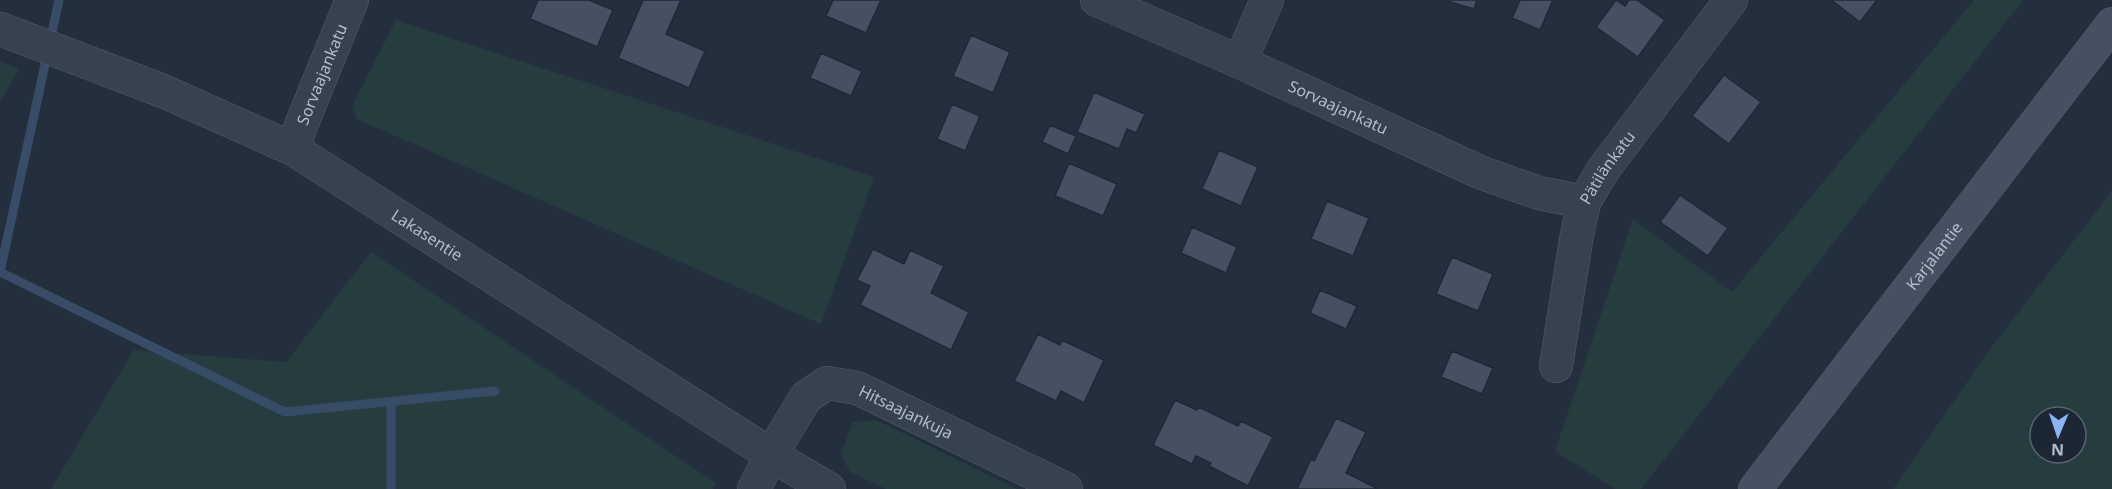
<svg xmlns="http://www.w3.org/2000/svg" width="2112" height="489" font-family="'Noto Sans',sans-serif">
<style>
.green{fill:#263c3f;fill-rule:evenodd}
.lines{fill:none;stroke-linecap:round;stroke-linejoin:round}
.stream{stroke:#394c67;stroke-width:9}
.building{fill:#455162;stroke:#1f2835;stroke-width:1.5}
.minor-casing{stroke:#565f6c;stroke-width:34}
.secondary-casing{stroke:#565f6c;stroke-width:34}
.minor{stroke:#38414e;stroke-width:33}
.secondary{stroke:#465061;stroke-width:33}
.labels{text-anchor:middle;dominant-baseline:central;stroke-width:6;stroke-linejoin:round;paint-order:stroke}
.street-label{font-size:16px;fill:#b4bcc9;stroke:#1d2633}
</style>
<rect width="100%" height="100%" fill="#242f3e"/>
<path class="green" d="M1974,0H2023L1641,489H1615L1555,451L1633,219L1732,292Z
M396,20L874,177L821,324L357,119L353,104Z
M0,61L19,69L0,102Z
M2112,191V489H1893L1990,349ZM2040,417H2076V453H2040Z
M371,252L716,483L713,489H51L134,350L286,362Z
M876,420L1017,489H886L850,472L841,454L853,422Z"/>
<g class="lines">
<path class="stream" d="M0,272L285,412L495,391
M0,272L59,0
M391,402V489"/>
</g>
<path class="building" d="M538,0H589L613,10L597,47L530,19Z
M643,0H681L666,34L705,51L689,88L618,58Z
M833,0H881L866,33L826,16Z
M1450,0H1477L1474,9L1450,2Z
M1520,0H1553L1540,30L1512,18Z
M1616,0L1625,6L1629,0H1637L1665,20L1638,57L1596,27Z
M1831,0H1877L1860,22Z
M971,35L1010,52L993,93L953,76Z
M821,53L862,71L851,96L810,78Z
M1724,75L1761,102L1729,144L1692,116Z
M1094,92L1145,114L1136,133L1127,129L1119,149L1077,132Z
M952,104L980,116L965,151L937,139Z
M1050,125L1076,136L1068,154L1042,142Z
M1219,150L1258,167L1241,206L1202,189Z
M1069,163L1117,184L1103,216L1055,196Z
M1680,195L1728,228L1708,256L1660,222Z
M1327,201L1369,218L1353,256L1311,239Z
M1192,227L1237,247L1226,273L1181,253Z
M873,249L904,264L910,250L944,266L931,293L969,312L951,350L860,305L870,286L857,280Z
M1452,257L1493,274L1478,311L1436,294Z
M1320,290L1357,306L1346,329L1310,313Z
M1038,334L1060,345L1062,340L1104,360L1084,403L1061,391L1056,401L1014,381Z
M1452,351L1493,368L1482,394L1441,377Z
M1175,400L1197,410L1199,407L1238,426L1241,421L1273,437L1248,486L1209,466L1211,463L1196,456L1192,464L1153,445Z
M1336,418L1366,432L1346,473L1378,489H1297L1311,459L1314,461Z"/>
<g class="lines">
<defs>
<g id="minor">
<path id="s1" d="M1097,0L1240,62L1482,173L1539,193L1584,202"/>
<path id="s2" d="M0,29L163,91L293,149L771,455L829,489"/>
<path d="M1240,62L1267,0"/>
<path id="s3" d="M293,149L302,123L352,0"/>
<path id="s4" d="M1556,366L1576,240L1584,202L1603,170L1731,0"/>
<path id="s5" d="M754,489L771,455L806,397L827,383L857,388L1066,489"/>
</g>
<g id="secondary">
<path id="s6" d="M1755,489L2112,24"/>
</g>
</defs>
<use href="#minor" class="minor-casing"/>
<use href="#secondary" class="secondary-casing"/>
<use href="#minor" class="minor"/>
<use href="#secondary" class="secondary"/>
</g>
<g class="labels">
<g class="street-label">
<text stroke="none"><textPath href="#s3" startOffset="80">Sorvaajankatu</textPath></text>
<text stroke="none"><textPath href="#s1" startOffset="264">Sorvaajankatu</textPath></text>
<text stroke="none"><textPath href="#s4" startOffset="208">Pätilänkatu</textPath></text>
<text stroke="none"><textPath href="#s2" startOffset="476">Lakasentie</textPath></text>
<text stroke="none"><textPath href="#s6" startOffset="294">Karjalantie</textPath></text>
<text stroke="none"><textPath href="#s5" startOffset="216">Hitsaajankuja</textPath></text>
</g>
</g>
<g transform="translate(2058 435) rotate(182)"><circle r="28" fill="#1d2633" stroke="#59626f" stroke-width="1.5"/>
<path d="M0-4.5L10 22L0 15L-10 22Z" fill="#8ab4f8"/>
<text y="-9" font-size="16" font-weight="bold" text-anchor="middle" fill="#b4bcc9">N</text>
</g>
</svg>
